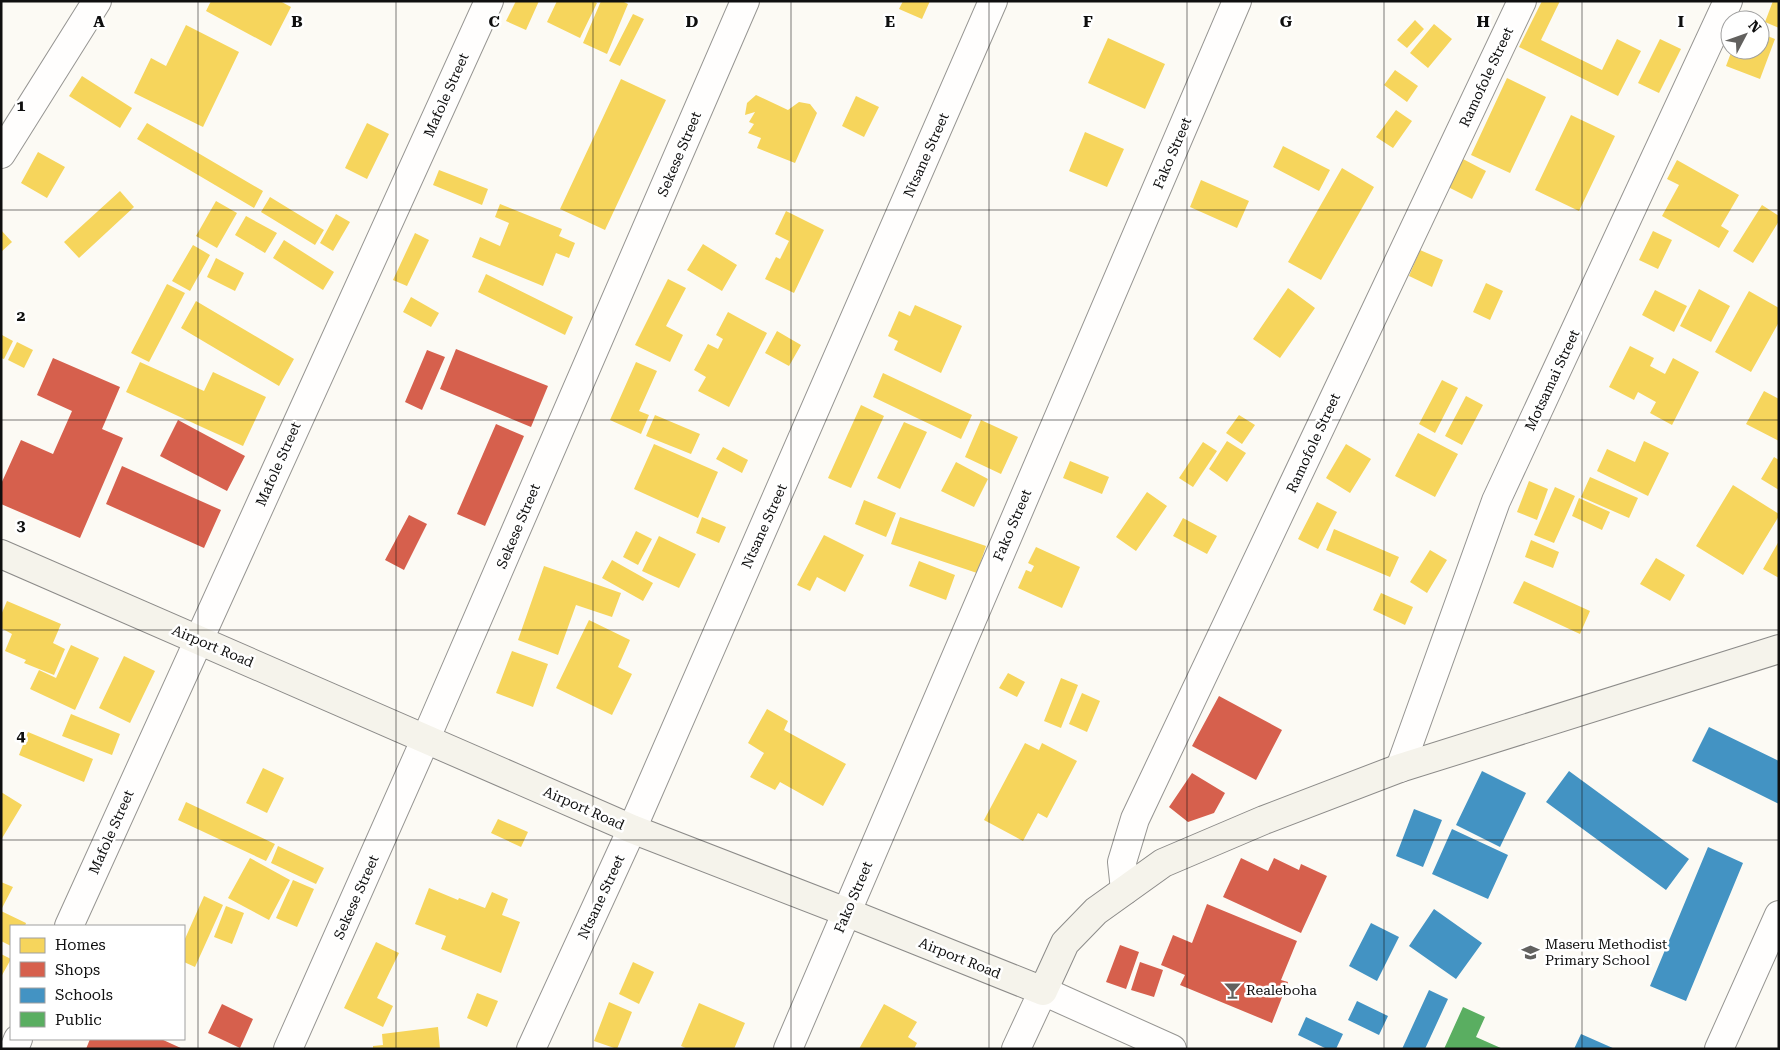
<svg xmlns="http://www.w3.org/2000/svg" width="1780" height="1050" font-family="'Roboto Serif',serif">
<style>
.homes{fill:#f6d55c}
.shops{fill:#d6604d}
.schools{fill:#4393c3}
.public{fill:#5aae61}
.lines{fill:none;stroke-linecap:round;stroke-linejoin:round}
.minor-casing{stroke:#969592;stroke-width:30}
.tertiary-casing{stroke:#969592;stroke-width:30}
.secondary-casing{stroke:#8c8b89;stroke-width:30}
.minor{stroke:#fffefd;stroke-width:28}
.tertiary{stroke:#fffefd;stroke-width:28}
.secondary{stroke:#f5f3eb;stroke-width:28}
.grid{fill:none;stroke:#0f0f0f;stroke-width:1;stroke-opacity:0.55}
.labels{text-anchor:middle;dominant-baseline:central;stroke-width:5;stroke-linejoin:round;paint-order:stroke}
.street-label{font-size:14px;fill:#0f0f0f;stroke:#fff}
.poi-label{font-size:14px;fill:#0f0f0f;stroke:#fff;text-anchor:start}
.grid-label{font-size:16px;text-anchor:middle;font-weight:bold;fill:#0f0f0f;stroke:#fff;stroke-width:5;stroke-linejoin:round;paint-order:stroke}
</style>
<rect width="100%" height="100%" fill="#fcfaf4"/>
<path class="homes" d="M211,1H280L291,7L271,46L206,11Z
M516,1H539L526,30L506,21Z
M557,1H593L597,3L580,38L547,22Z
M601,1H622L628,4L607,54L583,43Z
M903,1H930L922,19L899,9Z
M1542,1H1560L1541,40L1602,70L1617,39L1641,51L1618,96L1519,47Z
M1773,1H1779V28L1765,22Z
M633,14L644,19L620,66L609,61Z
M1415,20L1424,29L1407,48L1397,40Z
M1434,24L1452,39L1428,68L1410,53Z
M186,25L239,52L203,127L134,93L151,58L166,66Z
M1760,33L1775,39L1760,79L1726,66L1732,50H1760Z
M1108,38L1165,64L1145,109L1088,83Z
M1660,39L1681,49L1659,93L1638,83Z
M1395,70L1418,86L1407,102L1384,85Z
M82,76L132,108L120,128L69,96Z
M1507,78L1546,97L1510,173L1471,155Z
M621,79L666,100L605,230L560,209Z
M756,95L788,110L799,102L810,104L817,113L795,163L757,148L761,138L748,133L754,124L749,122L755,112L745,115L747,103Z
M856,96L879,107L864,137L842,126Z
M1396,110L1412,121L1393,148L1376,137Z
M1571,115L1615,136L1579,211L1535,190Z
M147,123L263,191L254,208L137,139Z
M367,123L389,134L367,179L345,168Z
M1085,132L1124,149L1107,187L1069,171Z
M1283,146L1330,170L1319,191L1273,167Z
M38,152L65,167L47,198L21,183Z
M1461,158L1486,171L1472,199L1446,186Z
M1677,160L1739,195L1721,226L1729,231L1719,248L1662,216L1679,185L1667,179Z
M1342,168L1374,187L1321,280L1288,262Z
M439,170L488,189L482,205L433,185Z
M1201,180L1249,201L1237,228L1190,207Z
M120,191L134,207L79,258L64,242Z
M270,197L324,230L315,245L261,212Z
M216,201L237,213L217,248L196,236Z
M500,204L562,229L559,236L575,243L569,258L556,253L543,286L472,257L480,237L500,246L509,223L495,217Z
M1762,205L1779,216V221L1753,263L1733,251Z
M786,211L824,230L794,293L765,279L776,257L780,259L789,241L775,234Z
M336,214L350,222L333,251L320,243Z
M246,216L277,233L265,253L235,235Z
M1,230L12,242L1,252Z
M1653,231L1672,240L1658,269L1639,260Z
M415,233L429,240L407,286L393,280Z
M284,240L334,272L323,290L273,258Z
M703,244L737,265L722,291L687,270Z
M193,245L210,255L190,291L172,281Z
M1420,250L1443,260L1432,287L1409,276Z
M216,258L244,273L235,291L207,277Z
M486,274L573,317L565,335L478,292Z
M668,279L686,288L666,326L683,335L670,362L635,345Z
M1486,283L1503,291L1490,320L1473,312Z
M167,284L185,293L149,362L131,353Z
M1288,288L1315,308L1280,358L1253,339Z
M1699,289L1730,306L1711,342L1680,326Z
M1655,290L1687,306L1674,332L1642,315Z
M1749,291L1779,308V322L1751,372L1715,352Z
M411,297L439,313L431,327L403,312Z
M196,301L294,359L279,386L181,328Z
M915,305L962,326L941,373L894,350L898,341L888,336L899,311L910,316Z
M728,312L767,333L729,407L698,391L706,377L694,370L708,344L718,349L723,339L716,335Z
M777,331L801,345L789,366L765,353Z
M2,335L13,341L4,359L1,358Z
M17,342L33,350L24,368L8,360Z
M1630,346L1654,358L1650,366L1665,374L1673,358L1699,372L1672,425L1650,413L1656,402L1638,392L1634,400L1609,387Z
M140,362L204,391L213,372L266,397L243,446L126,392Z
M636,362L657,371L639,411L649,415L641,434L610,420Z
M883,373L972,415L961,439L873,397Z
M1442,380L1458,388L1435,433L1419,424Z
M1764,391L1779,399V441L1746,424Z
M1466,396L1483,405L1462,445L1445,436Z
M861,405L884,416L851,488L828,478Z
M655,415L700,434L691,454L646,436Z
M1239,415L1255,425L1242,444L1226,433Z
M981,420L1018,437L1001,474L965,457Z
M904,422L927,432L900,489L877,478Z
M1418,433L1458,454L1435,497L1395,476Z
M1227,441L1246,453L1227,482L1209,469Z
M1644,441L1669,453L1648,496L1597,471L1607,449L1635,462Z
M1203,442L1217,451L1193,487L1179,478Z
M654,444L718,472L698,518L634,489Z
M1346,444L1371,459L1350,493L1326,478Z
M723,447L748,460L742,473L716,459Z
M1774,457L1779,460V490L1761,479Z
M1070,461L1109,477L1102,494L1063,478Z
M956,462L988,479L974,507L941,491Z
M1590,477L1638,498L1629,518L1581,497Z
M1529,481L1548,489L1537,520L1517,512Z
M1733,485L1779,514V516L1743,575L1696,546Z
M1555,487L1575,496L1554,543L1534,535Z
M1147,492L1167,506L1136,551L1116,537Z
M1579,498L1610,512L1602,530L1572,516Z
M864,500L896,513L886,537L855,524Z
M1317,502L1337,512L1318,549L1298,539Z
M702,517L726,527L719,543L696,533Z
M900,517L986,546L977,573L891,544Z
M1183,518L1217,536L1207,554L1173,536Z
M1334,529L1399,557L1390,577L1326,550Z
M636,531L652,539L638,565L623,557Z
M824,535L864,555L845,592L817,577L810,591L797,585Z
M659,536L696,554L679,588L642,571Z
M1531,540L1559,552L1553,568L1525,557Z
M1779,541V578L1763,569Z
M1036,547L1080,567L1062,608L1018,588L1026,570L1031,572L1034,566L1028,563Z
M1430,550L1447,560L1427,593L1410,582Z
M1656,558L1685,575L1670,601L1640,584Z
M612,560L653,583L643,601L602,578Z
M919,561L955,575L946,600L909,586Z
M544,566L621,593L612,617L576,605L558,655L518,640Z
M1524,581L1590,611L1580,634L1513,603Z
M1381,593L1413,607L1405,625L1373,610Z
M7,601L61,624L53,643L65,649L54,675L24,663L26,660L5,651L12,634L1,628V615Z
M589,620L630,640L618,667L632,674L612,715L556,688Z
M71,645L99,658L75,710L30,689L39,670L56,678Z
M512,651L548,664L533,707L496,693Z
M124,656L155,671L130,723L99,708Z
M1008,673L1025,682L1017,697L999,688Z
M1061,678L1078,685L1061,728L1044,721Z
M1082,693L1100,701L1087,732L1069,724Z
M767,709L788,721L784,730L846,764L823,806L780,782L775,790L750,777L764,753L748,743Z
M71,714L120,734L112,755L62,736Z
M28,732L93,759L84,782L19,755Z
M1025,743L1039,750L1042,743L1077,761L1047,818L1038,813L1023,841L984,820Z
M263,768L284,778L267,813L246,803Z
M1,792L22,805L1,840Z
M186,802L275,844L266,861L178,820Z
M498,819L528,832L521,847L491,833Z
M278,846L324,868L316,884L271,863Z
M250,858L290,880L269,920L228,898Z
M293,880L314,889L297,927L276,918Z
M1,882L13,887L1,910Z
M429,888L458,900L459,898L485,908L492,892L508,899L502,915L520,922L501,973L441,949L446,936L415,924Z
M204,896L223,905L195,967L184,962V941Z
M226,906L244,913L232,944L214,937Z
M1,911L26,923L25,926H11V946L1,941Z
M376,942L399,953L377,998L393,1006L383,1027L344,1008Z
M1,954L11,959L1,977Z
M633,962L654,972L639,1004L619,994Z
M477,993L498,1001L487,1027L467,1018Z
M609,1002L632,1012L617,1049L594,1041Z
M699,1003L745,1023L734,1049H688L681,1046Z
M884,1004L917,1022L908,1037L917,1043L914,1049H859Z
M438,1027L440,1049H373V1046L383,1045L382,1034Z"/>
<path class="shops" d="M456,349L548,386L531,427L440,389Z
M427,350L445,357L422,410L405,402Z
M53,358L120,387L102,429L123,438L80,538L1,504V484L21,440L53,454L72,411L37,395Z
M178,420L245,456L227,491L160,456Z
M496,424L524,436L485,526L457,514Z
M122,466L221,510L204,548L106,504Z
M409,515L427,524L404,570L385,560Z
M1219,696L1282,730L1256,780L1192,746Z
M1192,773L1225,793L1214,813L1188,822L1169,807Z
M1241,858L1268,871L1274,858L1299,870L1301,864L1327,876L1301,933L1223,897Z
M1207,904L1297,941L1281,980L1288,982L1272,1023L1180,985L1185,975L1161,965L1173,935L1192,943Z
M1120,945L1139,952L1126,989L1106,982Z
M1140,962L1163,970L1154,997L1131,990Z
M222,1004L253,1019L240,1048L208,1033Z
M90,1039H161L183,1049H86Z"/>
<path class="schools" d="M1709,727L1779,761V804L1692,761Z
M1482,771L1526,793L1500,847L1456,825Z
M1569,771L1689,859L1666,890L1546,802Z
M1414,809L1442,820L1423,867L1396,856Z
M1452,829L1508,855L1488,899L1432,874Z
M1708,847L1743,863L1686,1001L1650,986Z
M1434,909L1482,943L1456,979L1409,946Z
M1371,923L1399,937L1377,981L1349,966Z
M1429,990L1448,999L1425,1049H1402Z
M1357,1001L1388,1016L1379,1035L1348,1020Z
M1306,1017L1343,1034L1336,1049H1327L1298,1035Z
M1581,1034L1615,1049H1574Z"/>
<path class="public" d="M1463,1007L1485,1017L1476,1037L1503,1049H1444Z"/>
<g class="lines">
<defs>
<path id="minor" d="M1,154L97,1
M1400,768L1496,501L1728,1
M1125,890L1122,862L1135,819L1522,1
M69,926L489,1
M14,1049L18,1039
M288,1049L426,738L745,1
M531,1049L632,829
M788,1049L1237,1
M1016,1049L1043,991
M1719,1049L1779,915"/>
<path id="tertiary" d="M632,829L993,1
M1043,991L1172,1049"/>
<path id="secondary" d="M1,554L632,829L846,912L1043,991L1065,943L1096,911L1163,863L1264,820L1400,768L1779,649"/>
</defs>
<use href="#minor" class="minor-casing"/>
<use href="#tertiary" class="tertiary-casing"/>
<use href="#secondary" class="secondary-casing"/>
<use href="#minor" class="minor"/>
<use href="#tertiary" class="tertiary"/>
<use href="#secondary" class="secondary"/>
</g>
<path class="grid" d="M198,1V1049M396,1V1049M593,1V1049M791,1V1049M989,1V1049M1187,1V1049M1384,1V1049M1582,1V1049M1,210H1779M1,420H1779M1,630H1779M1,840H1779"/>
<defs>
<symbol id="school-bare" viewBox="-9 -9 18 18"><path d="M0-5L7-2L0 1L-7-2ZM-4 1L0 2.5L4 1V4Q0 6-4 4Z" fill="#62615f" stroke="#fff" stroke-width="2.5" paint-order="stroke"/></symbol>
<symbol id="bar-bare" viewBox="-9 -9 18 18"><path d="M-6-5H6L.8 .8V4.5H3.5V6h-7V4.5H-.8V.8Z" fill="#62615f" stroke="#fff" stroke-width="2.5" paint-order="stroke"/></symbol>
</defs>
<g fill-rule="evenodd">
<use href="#school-bare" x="1518" y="940" width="25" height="25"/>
<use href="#bar-bare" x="1220" y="978" width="25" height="25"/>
</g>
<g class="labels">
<g class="street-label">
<text transform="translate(1486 77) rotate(-65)">Ramofole Street</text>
<text transform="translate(446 95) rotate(-66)">Mafole Street</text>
<text transform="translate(1172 153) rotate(-67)">Fako Street</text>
<text transform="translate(679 154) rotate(-67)">Sekese Street</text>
<text transform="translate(926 155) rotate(-66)">Ntsane Street</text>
<text transform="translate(1552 380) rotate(-65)">Motsamai Street</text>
<text transform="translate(1313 443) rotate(-65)">Ramofole Street</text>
<text transform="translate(278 464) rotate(-66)">Mafole Street</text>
<text transform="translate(1012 525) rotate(-67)">Fako Street</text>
<text transform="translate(518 526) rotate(-67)">Sekese Street</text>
<text transform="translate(764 526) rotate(-66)">Ntsane Street</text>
<text transform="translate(213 646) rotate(23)">Airport Road</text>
<text transform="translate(584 808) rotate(24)">Airport Road</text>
<text transform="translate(111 832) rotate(-66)">Mafole Street</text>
<text transform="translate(356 897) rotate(-66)">Sekese Street</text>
<text transform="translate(601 897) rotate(-65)">Ntsane Street</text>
<text transform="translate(853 897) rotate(-67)">Fako Street</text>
<text transform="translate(960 958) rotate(22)">Airport Road</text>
</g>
<g class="poi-label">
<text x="1545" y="944">Maseru Methodist<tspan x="1545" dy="16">Primary School</tspan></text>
<text x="1246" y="990">Realeboha</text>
</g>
</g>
<g class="grid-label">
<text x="99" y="27">A</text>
<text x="297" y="27">B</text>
<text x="494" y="27">C</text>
<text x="692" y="27">D</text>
<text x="890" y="27">E</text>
<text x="1088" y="27">F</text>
<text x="1286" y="27">G</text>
<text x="1483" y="27">H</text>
<text x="1681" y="27">I</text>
<text x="21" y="111">1</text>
<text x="21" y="321">2</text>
<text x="21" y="531">3</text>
<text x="21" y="741">4</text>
</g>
<rect width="1780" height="1050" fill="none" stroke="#0f0f0f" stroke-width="5"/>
<rect x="10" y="925" width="175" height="115" fill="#ffffff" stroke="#9f9f9f"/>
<rect x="20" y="938" width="25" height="15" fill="#f6d55c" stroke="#9f9f9f"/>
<text x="55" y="950" font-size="15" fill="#0f0f0f">Homes</text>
<rect x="20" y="962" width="25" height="15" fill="#d6604d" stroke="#9f9f9f"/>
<text x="55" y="975" font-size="15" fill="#0f0f0f">Shops</text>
<rect x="20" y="988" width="25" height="15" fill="#4393c3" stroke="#9f9f9f"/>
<text x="55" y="1000" font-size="15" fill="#0f0f0f">Schools</text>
<rect x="20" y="1012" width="25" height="15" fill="#5aae61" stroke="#9f9f9f"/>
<text x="55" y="1025" font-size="15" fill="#0f0f0f">Public</text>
<g transform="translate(1745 35) rotate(49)"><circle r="24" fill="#ffffff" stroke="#9f9f9f"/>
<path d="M0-4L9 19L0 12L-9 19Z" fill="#62615f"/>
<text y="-8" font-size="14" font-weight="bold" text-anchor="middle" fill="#0f0f0f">N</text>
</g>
</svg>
